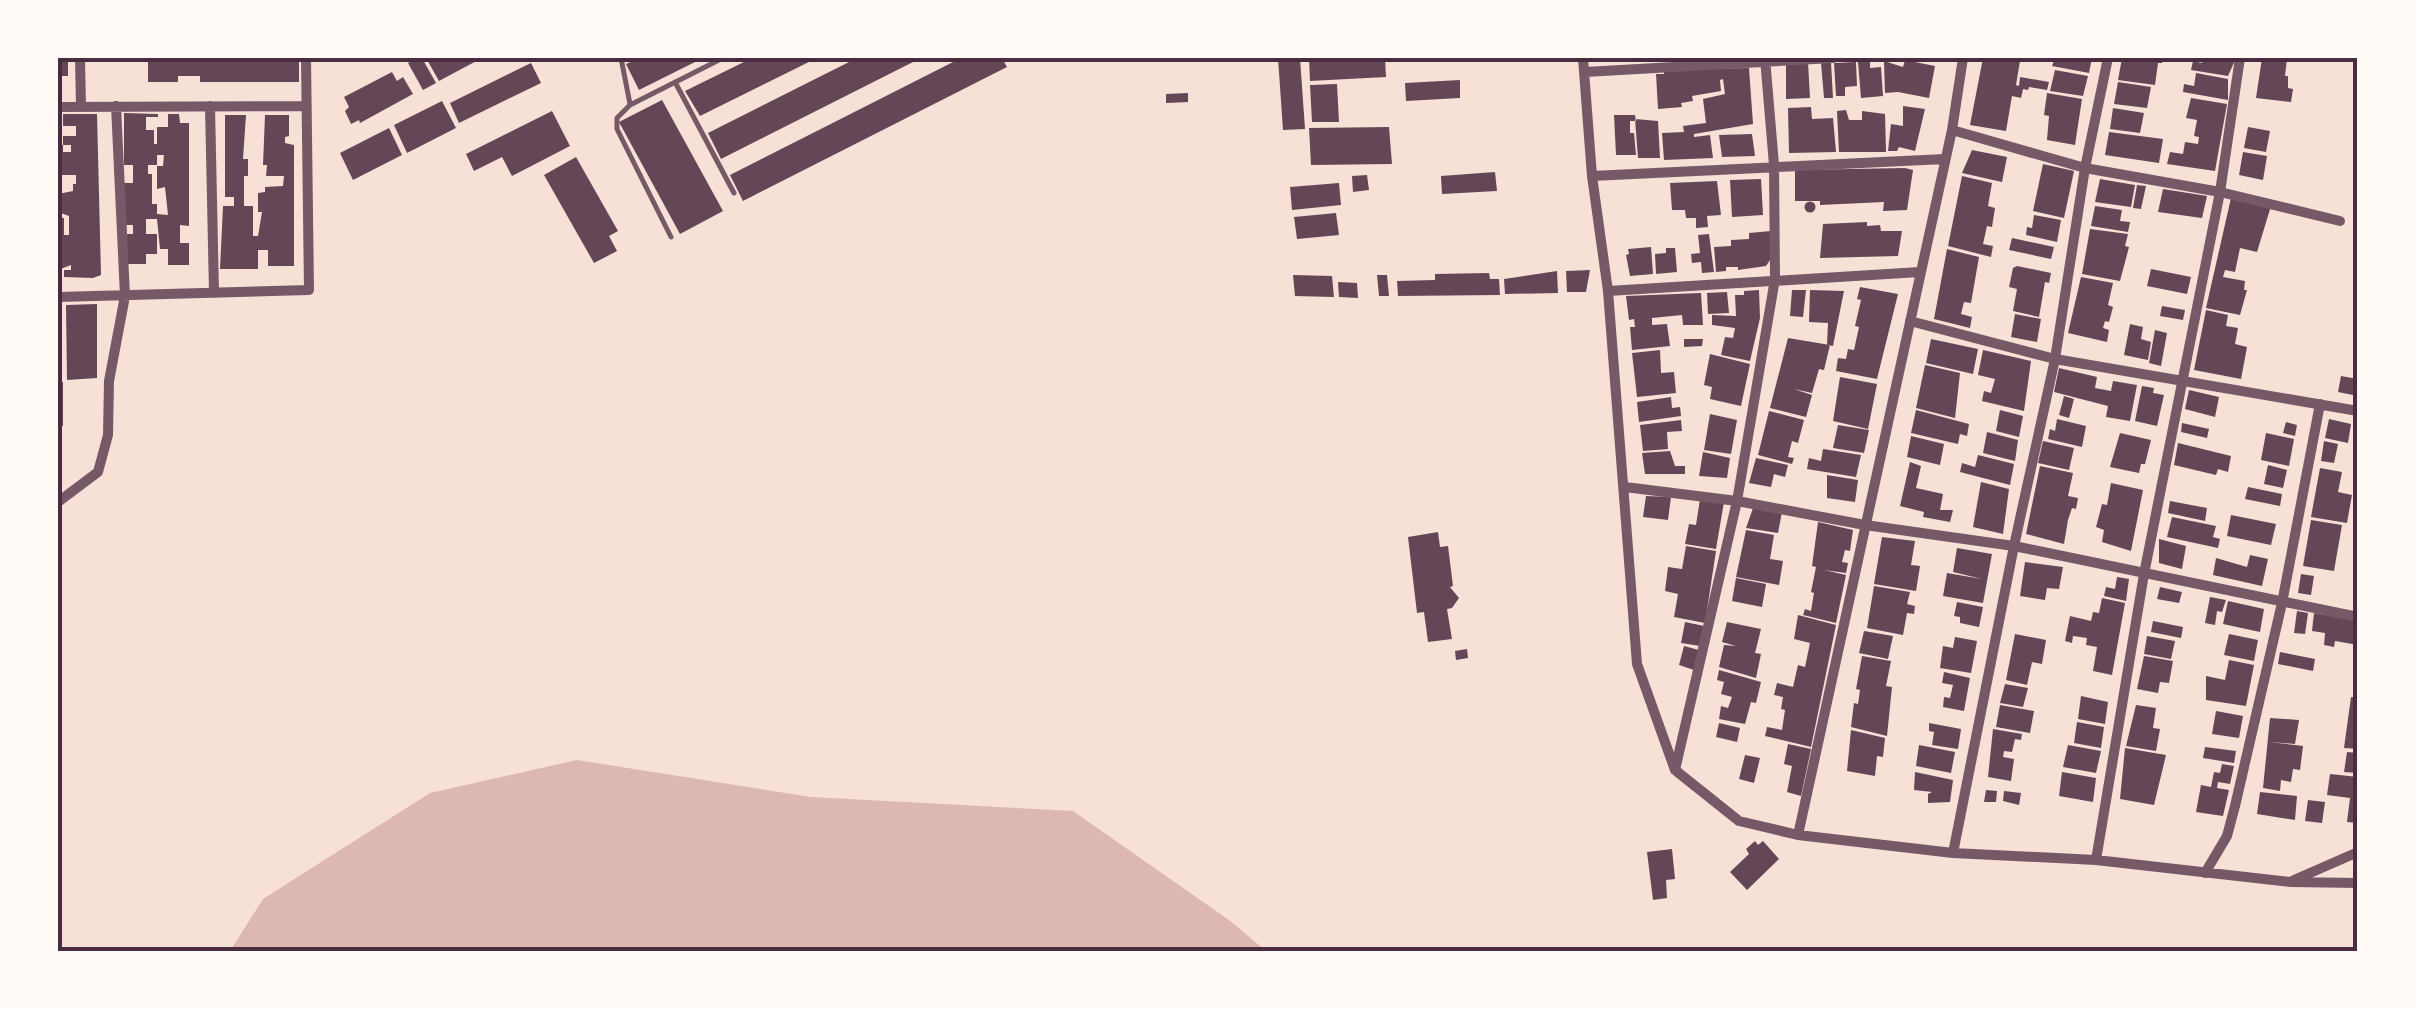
<svg xmlns="http://www.w3.org/2000/svg" width="2415" height="1009" font-family="'Alegreya Sans',sans-serif">
<style>
.water{fill:#dcb8b0}
.building{fill:#644757;fill-rule:evenodd}
.lines{fill:none;stroke-linecap:round;stroke-linejoin:round}
.service{stroke:#755966;stroke-width:5}
.minor{stroke:#755966;stroke-width:10}
.neatline{fill:none;stroke:#4a2c40;stroke-width:4}
</style>
<rect width="100%" height="100%" fill="#f7e1d7"/>
<path class="water" d="M577,760L811,797L1073,811L1229,920L1266,951H230L263,899L430,793Z"/>
<path class="building" d="M58,58H68V76H58Z
M148,58H299V82H200V76H178V82H148Z
M417,58H422L436,83L423,90L408,63Z
M426,58H482L439,81Z
M640,58H703L639,90L626,64Z
M752,58H817L700,116L685,91Z
M857,58H921L721,159L708,133Z
M961,58H1002L1007,67L743,201L730,175Z
M1278,58H1300L1305,129L1283,130Z
M1309,58H1385L1386,77L1310,81Z
M1983,58L2020,61L2016,85L2019,86L2020,77L2049,82L2047,90L2029,87L2028,90L2023,89L2021,98L2012,96L2006,131L1970,125Z
M2055,58H2092L2089,73L2052,66Z
M2122,58H2163L2162,63H2158L2155,85L2118,80Z
M2203,58H2236L2228,76L2191,70L2193,61L2202,63Z
M2262,58H2287L2285,76H2288V88L2293,89L2291,102L2256,98Z
M1905,60L1935,66L1929,98L1898,92L1885,93L1884,61L1903,67Z
M1808,62L1810,98L1786,99V63Z
M1831,62L1833,98H1824L1821,63Z
M1856,62L1857,86L1845,87V96H1836L1834,63Z
M1858,62H1870V68L1881,67L1883,96L1861,98Z
M531,63L541,83L459,123L450,103Z
M1749,68L1753,124L1694,134V137L1710,135L1713,158L1664,160L1662,133L1684,132L1683,126L1706,123L1703,99L1725,94L1723,79L1720,80L1721,91L1692,96L1693,101L1681,103L1682,107L1658,109L1656,74H1664V70Z
M2055,70L2088,76L2083,96L2050,91Z
M392,72L397,81L403,77L413,94L360,123L359,120L351,124L345,111L349,107L344,97Z
M2196,73L2228,79V100L2183,92L2184,84L2194,86Z
M1460,80V98L1406,101L1405,83Z
M2118,82L2151,87L2147,108L2114,104Z
M1337,84L1339,122H1312L1310,85Z
M1188,93V102L1166,103V94Z
M2047,93L2082,99L2075,145L2047,140L2049,116L2044,115Z
M2191,98L2227,104L2215,171L2167,164L2170,152L2183,154L2185,142L2198,144L2199,137L2194,136L2197,120L2186,118Z
M662,100L723,211L680,234L619,122Z
M442,101L456,128L407,153L394,125Z
M1903,106L1925,109L1915,151L1899,147L1897,151H1888L1891,124L1903,126Z
M1811,107L1812,119L1833,118L1836,152L1789,153L1788,108Z
M2113,108L2144,113L2140,133L2110,129Z
M1846,110L1849,120H1862V111L1885,114L1886,152H1839L1837,111Z
M552,111L570,146L512,176L502,157L474,171L466,154Z
M124,113L158,114V117H146V130H154V144H157V127H168V114H179L180,123H189V226L180,225V243H189V265H168V249H160L157,219H146V234H157V254H146V264H124V234H133V225H124V183H133V165H124ZM157,155H164L163,166H157V189L165,187L168,215L157,214V204H152V174H148V165H157Z
M63,114H97L101,275L93,278L64,277V270H71V265L58,270V218H64V235H69V216L58,212V194L73,191V184H76V175H58V145H63V152H71V145H63V136H76V126H63Z
M225,115H246L243,159H248V176H244V206H253V236H258L262,212H258V193L265,192V187L283,186L284,176H266L267,165H263L265,115H289V136L285,137V143L294,145V266H268V250H258V269H220L223,206H234V197H225Z
M1614,115H1635L1636,121H1630V133H1634L1636,155H1616Z
M1635,119L1658,121L1660,158H1638Z
M1389,127L1392,164L1311,165L1309,128Z
M2248,127L2270,131L2266,152L2244,148Z
M389,128L402,155L353,180L340,153Z
M2109,132L2163,139L2159,163L2105,155Z
M1752,134L1755,156L1722,157L1719,135Z
M1972,150L2007,157L2002,182L1962,173Z
M2243,152L2267,156L2263,180L2239,175Z
M576,157L618,231L609,236L617,251L594,263L544,175Z
M2043,164L2074,171L2064,218L2033,211Z
M1905,168L1913,170L1907,210L1883,211L1884,202L1820,205V201H1795V170Z
M1495,172L1497,191L1442,194L1441,176Z
M1367,175L1369,190L1353,192L1352,176Z
M1962,176L1992,183L1988,206L1995,208L1992,227L1987,226L1983,244L1993,246L1991,257L1948,246Z
M1761,179L1763,215L1732,217L1730,180Z
M2100,179L2135,185L2131,207L2095,202Z
M1717,181L1721,215L1707,216L1708,227L1696,228V218H1686L1685,210H1672L1670,183Z
M1339,183L1341,205L1292,210L1290,187Z
M2137,185L2146,186L2141,209L2133,208Z
M2163,189L2207,196L2202,218L2158,212Z
M2231,198L2271,206L2257,252L2240,248L2235,272L2225,270L2223,277L2245,281L2244,290H2247L2240,315L2206,308Z
M1804.5 207a5.5 5.5 0 1 1 11 0a5.5 5.5 0 1 1-11 0Z
M2095,206L2122,210L2120,221L2130,222L2128,232L2091,226Z
M1336,213L1339,235L1297,239L1294,217Z
M2034,215L2061,220L2057,242L2026,235L2027,227L2032,228Z
M1867,222V226L1880,225L1881,231H1902L1898,256L1820,258L1823,224Z
M2090,229L2128,234L2125,246L2129,247L2120,281L2082,274Z
M1771,231L1772,257L1766,266L1738,270V267H1726V271L1716,272L1714,247L1731,246V240L1749,239V233Z
M1709,234L1714,272L1702,273L1701,262L1692,263L1691,254L1700,253L1698,235Z
M2012,238L2054,247L2051,259L2009,250Z
M1651,247L1653,274L1630,276L1626,255L1629,254L1628,249Z
M1666,248H1675L1677,272L1656,274L1655,254L1666,253Z
M1947,249L1979,257L1971,303L1964,302L1961,314L1972,317L1970,328L1934,319Z
M2017,266L2051,273L2049,283L2045,282L2039,317L2013,311L2017,289L2009,287L2013,268Z
M2151,269L2191,277L2187,294L2147,286Z
M1590,270L1586,292H1567L1566,271Z
M1557,271L1558,293L1505,294L1504,279Z
M1489,273L1490,279H1499L1500,295L1398,296L1397,281L1435,280V274Z
M1293,275L1332,276L1334,297L1295,296Z
M1377,275H1387L1389,296H1379Z
M2081,277L2113,283L2108,305L2113,307L2109,322L2105,321L2103,328L2109,330L2107,342L2068,333Z
M1338,282L1357,283L1358,298L1339,297Z
M1860,287L1898,294L1877,379L1836,371L1838,358L1846,359L1848,349L1854,350L1859,327L1855,326L1861,300L1857,299Z
M1759,290L1760,318L1750,361L1721,355L1725,337L1733,338L1735,328L1712,325V315L1736,316L1735,295H1744V291Z
M1792,290H1806L1803,317L1790,316Z
M1810,290L1844,291L1833,346L1827,345L1828,323L1809,322Z
M1727,292L1729,313L1708,314L1707,293Z
M1701,293L1703,325H1683L1682,315L1652,318V325L1667,324L1670,346L1632,350L1630,327H1635L1634,319L1629,320L1626,296Z
M97,304V378L67,380L66,305Z
M2162,306L2185,310L2183,320L2160,316Z
M2206,310L2228,315L2226,326L2238,328L2235,344L2247,347L2241,379L2194,370Z
M2015,314L2041,319L2037,342L2011,337Z
M2130,324L2143,327L2141,339L2151,342L2148,360L2124,355Z
M2155,330L2167,333L2161,366L2149,363Z
M1788,338L1830,345L1824,370L1819,369L1812,393L1794,389L1812,395L1806,417L1770,408Z
M1684,339H1703L1702,346L1684,347Z
M1931,339L1978,349L1973,374L1926,363Z
M1660,350L1661,373L1674,372L1676,393L1637,397L1632,353Z
M1983,350L2031,361L2024,411L1982,401L1984,391L1991,393L1995,379L1978,375Z
M1710,354L1750,364L1741,406L1710,399L1712,387L1704,385Z
M1925,365L1960,373L1955,418L1916,408Z
M2059,368L2097,377L2095,388L2111,391L2113,381L2137,385L2130,421L2106,417L2108,406L2054,392Z
M2341,376L2358,379V396L2338,392Z
M1840,377L1877,384L1868,429L1833,421Z
M58,382H63V426H58Z
M2142,386L2154,388L2153,393L2164,395L2157,426L2135,421Z
M2189,390L2219,397L2215,417L2185,409Z
M2064,396L2074,399L2069,418L2059,415Z
M1671,397L1672,408L1680,407L1681,416L1639,422L1637,402Z
M1916,410L1969,424L1967,436L1960,434L1958,444L1911,433Z
M2000,410L2023,416L2019,437L1996,431Z
M1769,411L1804,420L1798,443L1792,441L1788,457L1794,458L1792,464L1758,455Z
M1710,414L1737,420L1731,454L1704,450Z
M2057,419L2086,426L2082,447L2048,439L2050,429L2055,431Z
M2329,419L2351,424L2348,443L2325,438Z
M1681,420L1682,431L1667,432L1668,449L1643,451L1640,425Z
M2286,422L2297,425L2295,436L2283,433Z
M2182,423L2209,429L2207,438L2181,432Z
M1838,425L1869,430L1864,453L1833,448Z
M1987,432L2018,440L2015,461L1983,453Z
M2120,433L2151,440L2145,464H2141L2139,473L2110,467Z
M2266,433L2294,439L2289,466L2261,460Z
M1911,436L1944,444L1940,465L1907,457Z
M2043,441L2074,448L2069,470L2038,463Z
M2324,441L2338,444L2334,463L2321,461Z
M2178,443L2231,456L2228,472L2218,469L2216,475L2174,465Z
M1823,449L1861,455L1856,477L1807,469L1809,458L1821,461Z
M1670,451L1675,466H1685V474H1645L1642,453Z
M1703,452L1730,458L1727,478L1699,476Z
M1978,455L2014,464L2010,485L1960,472L1962,463L1975,467Z
M1756,458L1788,465L1785,477L1774,474L1771,487L1749,483Z
M1910,462L1921,466L1916,488L1943,494L1940,510H1953L1950,522L1923,517L1924,512L1900,506Z
M2268,465L2287,470L2283,488L2264,484Z
M2040,466L2073,473L2068,496L2078,498L2076,509L2072,508L2068,520L2064,544L2026,534Z
M2320,468L2342,472L2338,492L2352,495L2347,523L2311,517Z
M1827,475L1858,480L1855,502L1827,498Z
M1981,482L2009,489L2003,534L1973,527Z
M2111,483L2143,490L2131,551L2102,542L2104,530L2096,527L2102,504L2107,505Z
M2248,487L2282,494L2280,506L2245,499Z
M1646,496L1671,497L1668,520L1643,517Z
M1700,499L1724,502L1716,549L1685,544L1689,524L1696,525Z
M2170,501L2207,508L2205,521L2168,513Z
M1753,508L1782,512L1778,533L1746,528Z
M2231,515L2276,524L2271,545L2227,536Z
M2172,517L2216,526L2213,537L2220,539L2218,548L2167,537Z
M2311,520L2342,525L2334,571L2303,566Z
M1818,522L1853,530L1850,551L1845,550L1842,562L1848,563L1846,573L1824,570L1846,575L1836,623L1803,615L1805,609L1811,611L1814,593L1811,592L1816,567L1812,566Z
M1746,530L1774,535L1770,559L1783,561L1779,585L1736,577Z
M1438,532L1440,547L1448,546L1453,586L1450,587L1459,598L1452,608L1447,609L1452,639L1428,642L1424,612L1417,613L1408,537Z
M1882,537L1915,541L1911,565L1920,566L1916,591L1874,584Z
M2159,539L2186,546L2182,569L2159,563Z
M1686,546L1716,551L1705,623L1674,617L1678,594L1665,591L1668,567L1682,569Z
M1957,548L1992,554L1983,603L1943,596L1947,573L1982,579L1953,572Z
M2250,555L2268,559L2262,586L2213,575L2216,558L2247,567Z
M2025,562L2063,567L2059,589L2047,588L2045,600L2020,596Z
M2301,574L2314,576L2311,595L2298,593Z
M2117,577L2129,579L2126,601L2104,596L2106,587L2115,589Z
M1736,578L1766,584L1762,607L1732,601Z
M1874,586L1910,592L1907,604L1915,606L1914,614L1907,613L1903,635L1867,628Z
M2160,587L2182,592L2179,603L2157,599Z
M2210,597L2226,600L2222,612L2217,611L2215,625L2205,623Z
M2102,598L2125,603L2112,675L2093,671L2097,647L2086,645L2087,638L2073,636L2072,643L2065,641L2070,616L2091,621L2093,612L2099,613Z
M2228,601L2264,609L2260,632L2223,624Z
M1957,602L1983,607L1979,627L1960,623V617L1954,616Z
M2297,611L2308,613L2305,634L2294,633Z
M2314,613L2358,621V645L2335,641L2334,647L2324,645L2325,633L2312,631Z
M1798,615L1836,625L1811,747L1765,736L1767,727L1782,730L1785,710L1781,709L1783,697L1774,695L1777,683L1793,687L1798,665L1805,667L1810,643L1794,639Z
M2153,621L2183,627L2181,638L2151,632Z
M1685,622L1704,626L1700,646L1681,643Z
M1727,622L1761,629L1755,653L1761,654L1756,678L1719,667L1724,645L1736,646L1722,642Z
M1864,631L1893,636L1888,659L1859,653Z
M2015,634L2046,640L2042,664L2032,662L2027,685L2006,680Z
M2229,634L2258,640L2254,661L2224,655Z
M2147,636L2175,641L2171,659L2144,654Z
M1955,637L1977,641L1971,673L1940,668L1943,646L1953,648Z
M1684,646L1699,650L1694,670L1679,665Z
M1467,649L1468,658L1456,660L1455,651Z
M2280,652L2315,659L2313,671L2278,664Z
M1862,656L1891,661L1886,686L1892,687L1887,736L1851,727L1854,703L1858,704L1860,690L1856,689Z
M2144,656L2173,661L2169,683L2160,682L2158,693L2137,689Z
M2229,660L2254,665L2246,706L2206,700V676L2225,680Z
M1719,670L1761,682L1756,703L1751,702L1745,724L1719,719L1721,706L1728,708L1732,697L1721,694L1724,682L1717,680Z
M1944,672L1970,678L1964,711L1943,707L1944,697L1950,698L1953,685L1942,683Z
M2005,684L2028,688L2023,707L2000,703Z
M2081,696L2108,702L2105,724L2078,719Z
M2351,697L2358,698V749L2344,748Z
M2000,705L2034,711L2030,733L1996,727Z
M2136,705L2156,708L2153,728L2160,729L2156,751L2126,746Z
M2216,711L2243,716L2239,738L2212,734Z
M2270,718L2299,720L2295,744L2270,742L2303,746L2300,770L2293,769L2291,782L2281,780L2280,791L2263,788Z
M2077,722L2104,727L2101,748L2074,743Z
M1719,723L1740,728L1737,742L1716,737Z
M1929,723L1961,729L1958,749L1932,745L1934,732L1929,731Z
M1993,729L2022,734L2021,740L2015,739L2012,752L2004,751L2003,757L2014,759L2011,781L1988,777Z
M1851,730L1885,738L1883,757L1877,756L1875,776L1847,771Z
M1788,744L1811,749L1801,796L1787,792L1792,766L1784,764Z
M1919,745L1955,752L1951,773L1916,766Z
M2068,745L2101,751L2096,773L2063,767Z
M2205,747L2236,751L2234,763L2203,758Z
M2125,748L2166,755L2154,805L2120,799Z
M2347,752L2358,753V773L2344,772Z
M1745,755L1760,758L1754,783L1739,779Z
M2222,764L2234,766L2230,784L2218,782L2217,788L2229,790L2223,816L2196,812L2201,785L2211,787L2214,772L2220,773Z
M1915,772L1953,780L1950,802L1928,803V794L1932,792L1914,790Z
M2062,772L2096,778L2093,802L2059,796Z
M2330,774L2358,777V823L2347,822L2350,798L2327,795Z
M1986,790L1997,791L1996,802H1984Z
M2004,791L2021,793L2019,805L2003,801Z
M2260,792L2297,796L2295,820L2257,814Z
M2308,800L2325,802L2322,823L2305,821Z
M1755,841L1758,845L1763,841L1779,859L1747,890L1730,872L1749,854L1746,849Z
M1672,849L1675,879L1666,880L1667,898L1653,900L1647,852Z"/>
<g class="lines">
<path class="service" d="M621,58L630,104
M675,82L734,193
M671,237L617,129V118L630,105L723,58"/>
<path class="minor" d="M80,58L81,107
M1583,58L1592,176L1608,291L1637,664L1675,770L1739,821L1798,835L1953,853L2096,860L2291,882L2358,883
M1585,72L1833,58
M210,106L214,293
M58,107L306,106
M1952,130L2085,168L2220,192L2340,221
M1592,176L1945,159
M1608,291L1920,272
M58,297L309,290L306,58
M1910,321L2055,359L2358,411
M1625,487L1737,501L1865,525L2014,546L2358,617
M58,502L98,472L108,435L109,381L125,296L116,106
M1675,770L1737,501L1775,279L1774,165L1765,58
M1798,835L1952,130L1963,58
M1953,853L2014,546L2055,359L2085,168L2108,58
M2096,860L2144,574L2220,192L2240,58
M2205,873L2227,836L2235,806L2282,603L2320,404
M2294,880L2358,852"/>
</g>
<rect width="2415" height="1009" fill="none" stroke="#fffaf5" stroke-width="120"/>
<rect x="60" y="60" width="2295" height="889" class="neatline"/>
</svg>
